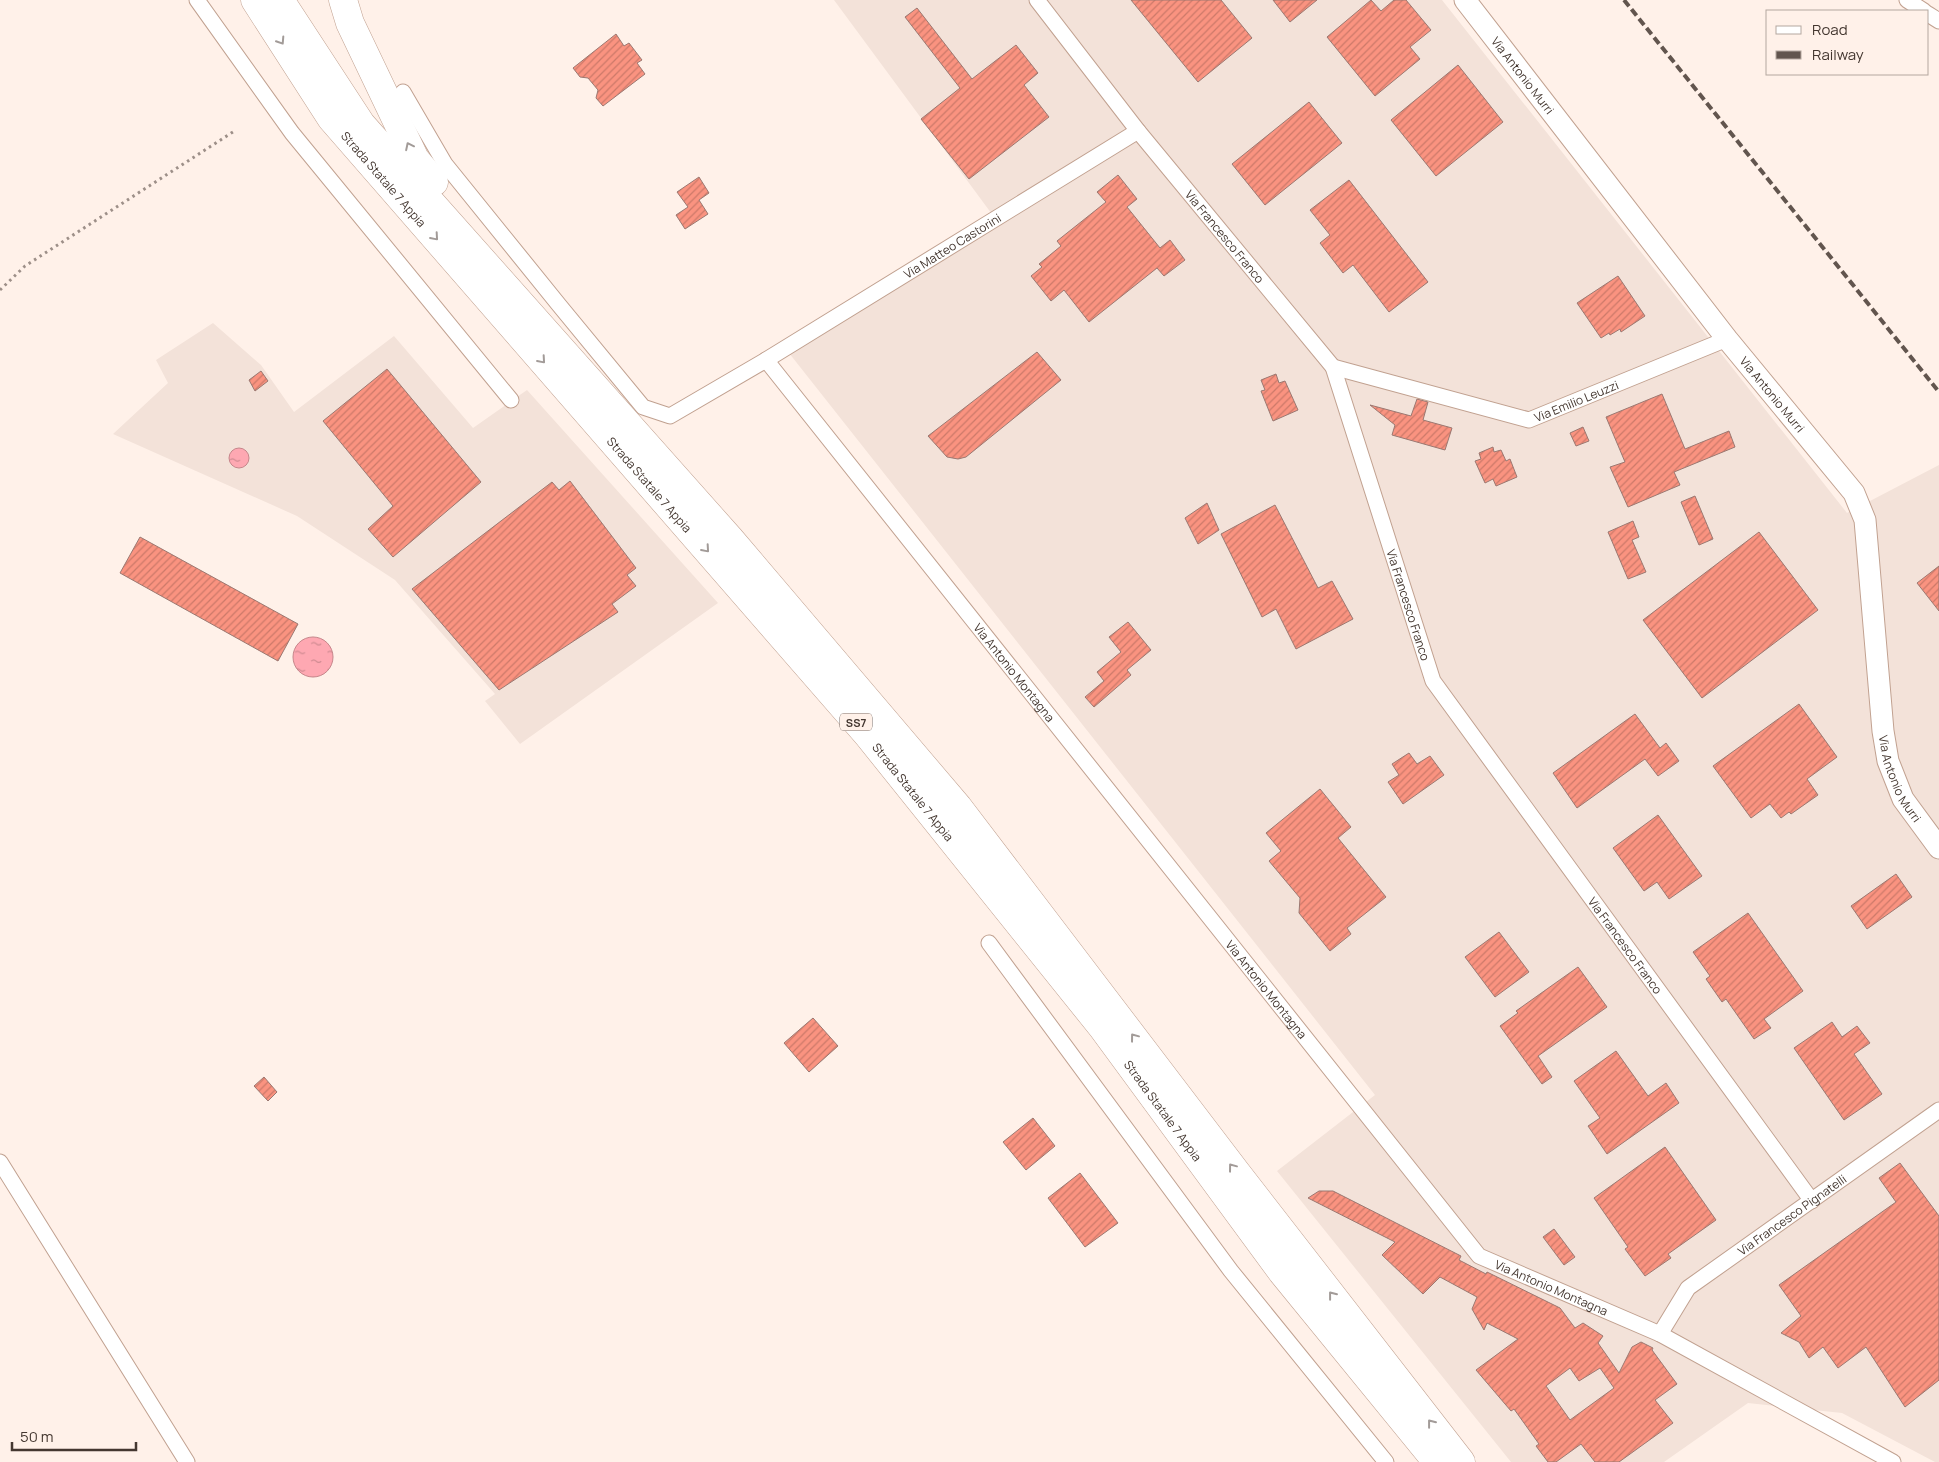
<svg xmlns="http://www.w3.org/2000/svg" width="1939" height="1462" font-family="Manrope,sans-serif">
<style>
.built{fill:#f3e2d9}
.water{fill:url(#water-ripples);stroke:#c6868b}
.building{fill:url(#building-hatch);stroke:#9b7871;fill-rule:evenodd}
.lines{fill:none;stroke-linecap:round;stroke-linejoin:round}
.street-casing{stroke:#c1a190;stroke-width:17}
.secondary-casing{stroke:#c1a190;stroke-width:23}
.highway-casing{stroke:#c1a190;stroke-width:29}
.path{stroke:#9d8f88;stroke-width:3;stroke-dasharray:2.5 4;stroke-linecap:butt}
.street{stroke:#fff;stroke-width:15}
.secondary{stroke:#fff;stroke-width:21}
.highway{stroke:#fff;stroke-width:28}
.rail{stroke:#62554e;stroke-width:4;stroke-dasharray:8 4;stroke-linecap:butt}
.oneway{stroke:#a29b98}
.labels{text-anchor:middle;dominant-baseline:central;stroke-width:4;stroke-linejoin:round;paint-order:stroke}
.shield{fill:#fff1e9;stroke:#7c6f68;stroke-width:1}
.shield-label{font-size:11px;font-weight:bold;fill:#443730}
.street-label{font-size:12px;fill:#443730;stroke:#fff1e9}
</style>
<defs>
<pattern id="water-ripples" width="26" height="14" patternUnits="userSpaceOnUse" patternTransform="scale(1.25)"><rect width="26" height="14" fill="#fea8b2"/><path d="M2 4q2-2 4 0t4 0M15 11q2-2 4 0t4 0" fill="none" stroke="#cf8a91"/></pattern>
<pattern id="building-hatch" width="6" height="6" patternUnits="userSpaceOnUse" patternTransform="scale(1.25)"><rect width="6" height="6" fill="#fa9380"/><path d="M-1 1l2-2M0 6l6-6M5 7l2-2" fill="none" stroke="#cc7969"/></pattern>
</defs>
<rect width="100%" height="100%" fill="#fff1e9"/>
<path class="built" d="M834,0H1442L1847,513L1939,465V1462H1935L1842,1413L1748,1403L1664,1462H1511L1277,1171L1375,1095L789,353L997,221Z
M213,323L261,365L294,412L394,336L473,428L527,390L718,603L520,744L485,701L495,694L395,580L297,516L113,434L168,383L156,360Z"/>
<path class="water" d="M229 458a10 10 0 1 1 20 0a10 10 0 1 1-20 0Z
M293 657a20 20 0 1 1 40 0a20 20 0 1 1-40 0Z"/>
<path class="building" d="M1131,0H1221L1252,38L1198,82Z
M1273,0H1317L1290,22Z
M1371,0L1381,11L1394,0H1406L1431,30L1410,47L1420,59L1375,96L1327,37Z
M917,8L972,79L1016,45L1038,73L1024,85L1049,117L969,179L921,119L960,88L905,17Z
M616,34L624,46L629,43L642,60L637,63L645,74L603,106L596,98L598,90L588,78L580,77L573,68Z
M1458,65L1503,122L1436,176L1391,120Z
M1309,102L1342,143L1265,205L1232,164Z
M1118,175L1137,199L1127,207L1160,248L1170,240L1185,260L1164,276L1157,268L1089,322L1064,290L1051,301L1031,276L1042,267L1039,264L1061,246L1057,241L1106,202L1097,192Z
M699,177L709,193L699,200L708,214L685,229L676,215L688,207L677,192Z
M1349,180L1428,282L1389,312L1353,265L1343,273L1320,243L1330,235L1310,210Z
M1618,276L1645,316L1621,332L1620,329L1610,335L1609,333L1601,338L1577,303Z
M1037,352L1061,380L966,457L958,459L947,457L928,436Z
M387,369L481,482L393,557L368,529L393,506L323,421Z
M261,371L268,381L255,391L249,380Z
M1276,374L1279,383L1285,381L1298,410L1273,421L1261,391L1265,390L1261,380Z
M1662,394L1685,449L1729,431L1735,447L1674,472L1680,485L1628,507L1610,467L1625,462L1606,417Z
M1417,399L1428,402L1423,420L1452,428L1445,450L1392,435L1395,425L1370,405L1411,416Z
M1583,427L1589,441L1576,446L1570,433Z
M1493,447L1494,452L1501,450L1506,461L1510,459L1517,477L1496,486L1493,479L1485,483L1475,461L1481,459L1479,453Z
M570,481L636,568L627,575L636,586L612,604L618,612L499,690L412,589L552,482L559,490Z
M1695,496L1713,539L1699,545L1681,502Z
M1207,503L1219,530L1198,544L1185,518Z
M1275,505L1318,588L1332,581L1353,619L1296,649L1276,609L1262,617L1221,534Z
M1633,521L1639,537L1632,540L1646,572L1628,579L1608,532Z
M1759,532L1818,610L1702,698L1643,620Z
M140,537L298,624L278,661L120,573Z
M1939,566V611L1917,583Z
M1128,622L1151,650L1127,670L1131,675L1094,707L1085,697L1104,681L1097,672L1121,652L1109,637Z
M1799,704L1837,757L1807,779L1818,795L1791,814L1789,812L1781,818L1770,804L1751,818L1713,766Z
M1635,714L1660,748L1666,743L1679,761L1658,776L1645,759L1577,808L1553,773Z
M1409,753L1417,764L1430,756L1444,775L1403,804L1388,782L1399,775L1392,764Z
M1320,789L1351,827L1338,838L1386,897L1347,928L1351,934L1330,951L1299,913L1300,898L1269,861L1281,851L1266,833Z
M1658,815L1702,876L1669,899L1657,882L1644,891L1613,848Z
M1896,874L1912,897L1867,929L1851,906Z
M1748,913L1803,991L1764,1019L1771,1028L1754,1039L1726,999L1722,1002L1706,979L1710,976L1693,952Z
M1499,932L1529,972L1495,997L1465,957Z
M1578,967L1607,1007L1538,1056L1552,1077L1542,1084L1500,1026L1518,1013L1516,1011Z
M813,1018L838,1046L809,1072L784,1043Z
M1832,1022L1842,1037L1857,1026L1870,1043L1854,1054L1882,1094L1844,1120L1794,1048Z
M1616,1051L1648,1096L1666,1083L1679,1103L1607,1154L1588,1126L1600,1118L1574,1081Z
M264,1077L277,1092L268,1101L254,1086Z
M1033,1118L1055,1146L1026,1170L1003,1142Z
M1665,1147L1716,1220L1668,1254L1671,1258L1645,1276L1625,1249L1628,1247L1594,1198Z
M1900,1163L1939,1216V1380L1905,1407L1866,1347L1838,1368L1823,1347L1809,1358L1799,1342L1781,1333L1801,1316L1779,1285L1896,1202L1879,1178Z
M1080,1173L1118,1223L1085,1247L1048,1198Z
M1319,1191H1333L1461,1256L1459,1260L1486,1274L1487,1272L1560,1308L1575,1328L1583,1323L1603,1336L1598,1343L1619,1373L1632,1347L1641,1342L1653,1348L1652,1350L1677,1384L1655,1400L1673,1423L1619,1462H1595L1581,1444L1556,1462H1548L1536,1446L1539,1444L1514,1409L1511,1411L1476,1370L1518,1339L1487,1323L1484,1330L1472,1309L1477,1297L1440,1277L1423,1294L1382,1255L1395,1242L1308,1198ZM1570,1368L1579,1381L1600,1368L1614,1388L1570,1420L1546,1386Z
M1554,1229L1575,1257L1564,1265L1543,1237Z"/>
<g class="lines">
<defs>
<g id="street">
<path d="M197,0L292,133L511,400"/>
<path id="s1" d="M1037,0L1138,131L1333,367L1433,681L1812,1201"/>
<path d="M1907,0L1924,11"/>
<path d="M1928,14L1939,21"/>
<path id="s2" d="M403,92L445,164L559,305L643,407L670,416L766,360L1138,131"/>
<path id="s3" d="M766,360L1479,1256L1660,1334L1893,1462"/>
<path id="s4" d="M1333,367L1529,420L1727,339"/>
<path d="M989,943L1231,1271L1386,1462"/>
<path d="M0,1162L187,1462"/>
<path id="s5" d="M1660,1334L1688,1288L1939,1110"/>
</g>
<g id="secondary">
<path id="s6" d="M1465,0L1727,339L1854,493L1865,520L1883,731L1888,761L1903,799L1939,848"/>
</g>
<g id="highway">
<path id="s7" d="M255,0L331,118L867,734L1102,1027L1282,1272L1437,1462"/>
<path d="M280,0L361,124L730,539L958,807L1236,1172L1461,1462"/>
<path d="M343,0L350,23L415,159L434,182"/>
</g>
</defs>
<use href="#street" class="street-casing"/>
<use href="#secondary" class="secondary-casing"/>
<use href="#highway" class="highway-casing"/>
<path class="path" d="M0,290L25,266L236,130"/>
<use href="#street" class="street"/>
<use href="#secondary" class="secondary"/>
<use href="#highway" class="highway"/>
<path class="rail" d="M1624,0L1939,392"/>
</g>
<defs><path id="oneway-chevron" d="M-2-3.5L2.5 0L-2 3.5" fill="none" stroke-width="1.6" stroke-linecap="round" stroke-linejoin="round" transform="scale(1.25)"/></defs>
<g class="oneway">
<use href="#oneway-chevron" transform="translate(281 41) rotate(57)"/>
<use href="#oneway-chevron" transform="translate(409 146) rotate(-116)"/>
<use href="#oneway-chevron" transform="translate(435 237) rotate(49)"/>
<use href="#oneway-chevron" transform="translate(542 360) rotate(49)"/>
<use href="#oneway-chevron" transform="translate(706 549) rotate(49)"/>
<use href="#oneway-chevron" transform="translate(1134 1037) rotate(-127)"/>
<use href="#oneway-chevron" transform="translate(1232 1167) rotate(-127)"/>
<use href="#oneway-chevron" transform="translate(1332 1295) rotate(-128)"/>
<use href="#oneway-chevron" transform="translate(1431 1423) rotate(-128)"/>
</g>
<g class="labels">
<rect class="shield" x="840" y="713.5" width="32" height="17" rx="4"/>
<g class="shield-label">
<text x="856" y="722">SS7</text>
</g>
<g class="street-label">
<text stroke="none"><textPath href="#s6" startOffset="95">Via Antonio Murri</textPath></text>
<text stroke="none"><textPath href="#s7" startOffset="221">Strada Statale 7 Appia</textPath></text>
<text stroke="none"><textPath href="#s1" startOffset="302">Via Francesco Franco</textPath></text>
<text stroke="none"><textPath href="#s2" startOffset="755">Via Matteo Castorini</textPath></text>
<text stroke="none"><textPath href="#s6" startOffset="500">Via Antonio Murri</textPath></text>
<text stroke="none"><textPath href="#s4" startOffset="254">Via Emilio Leuzzi</textPath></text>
<text stroke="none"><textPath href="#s7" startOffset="626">Strada Statale 7 Appia</textPath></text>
<text stroke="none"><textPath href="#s1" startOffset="721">Via Francesco Franco</textPath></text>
<text stroke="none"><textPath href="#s3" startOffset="399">Via Antonio Montagna</textPath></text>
<text stroke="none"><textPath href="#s6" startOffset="920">Via Antonio Murri</textPath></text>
<text stroke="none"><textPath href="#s7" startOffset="1031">Strada Statale 7 Appia</textPath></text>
<text stroke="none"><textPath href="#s1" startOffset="1128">Via Francesco Franco</textPath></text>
<text stroke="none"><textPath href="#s3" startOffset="804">Via Antonio Montagna</textPath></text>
<text stroke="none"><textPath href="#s7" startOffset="1436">Strada Statale 7 Appia</textPath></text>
<text stroke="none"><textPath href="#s5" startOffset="181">Via Francesco Pignatelli</textPath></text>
<text stroke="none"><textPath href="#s3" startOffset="1224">Via Antonio Montagna</textPath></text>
</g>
</g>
<rect x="1766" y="10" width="162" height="65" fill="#fff1e9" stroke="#b4a79f"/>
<rect x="1776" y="26" width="25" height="8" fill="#ffffff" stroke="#b4a79f"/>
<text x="1812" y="35" font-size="15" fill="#443730">Road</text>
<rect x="1776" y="51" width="25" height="8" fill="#62554e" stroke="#b4a79f"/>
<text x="1812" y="60" font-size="15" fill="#443730">Railway</text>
<path d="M12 1442v8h124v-8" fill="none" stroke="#443730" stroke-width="2.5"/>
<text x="20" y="1442" font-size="15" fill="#443730" stroke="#fff1e9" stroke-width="4" paint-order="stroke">50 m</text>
</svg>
